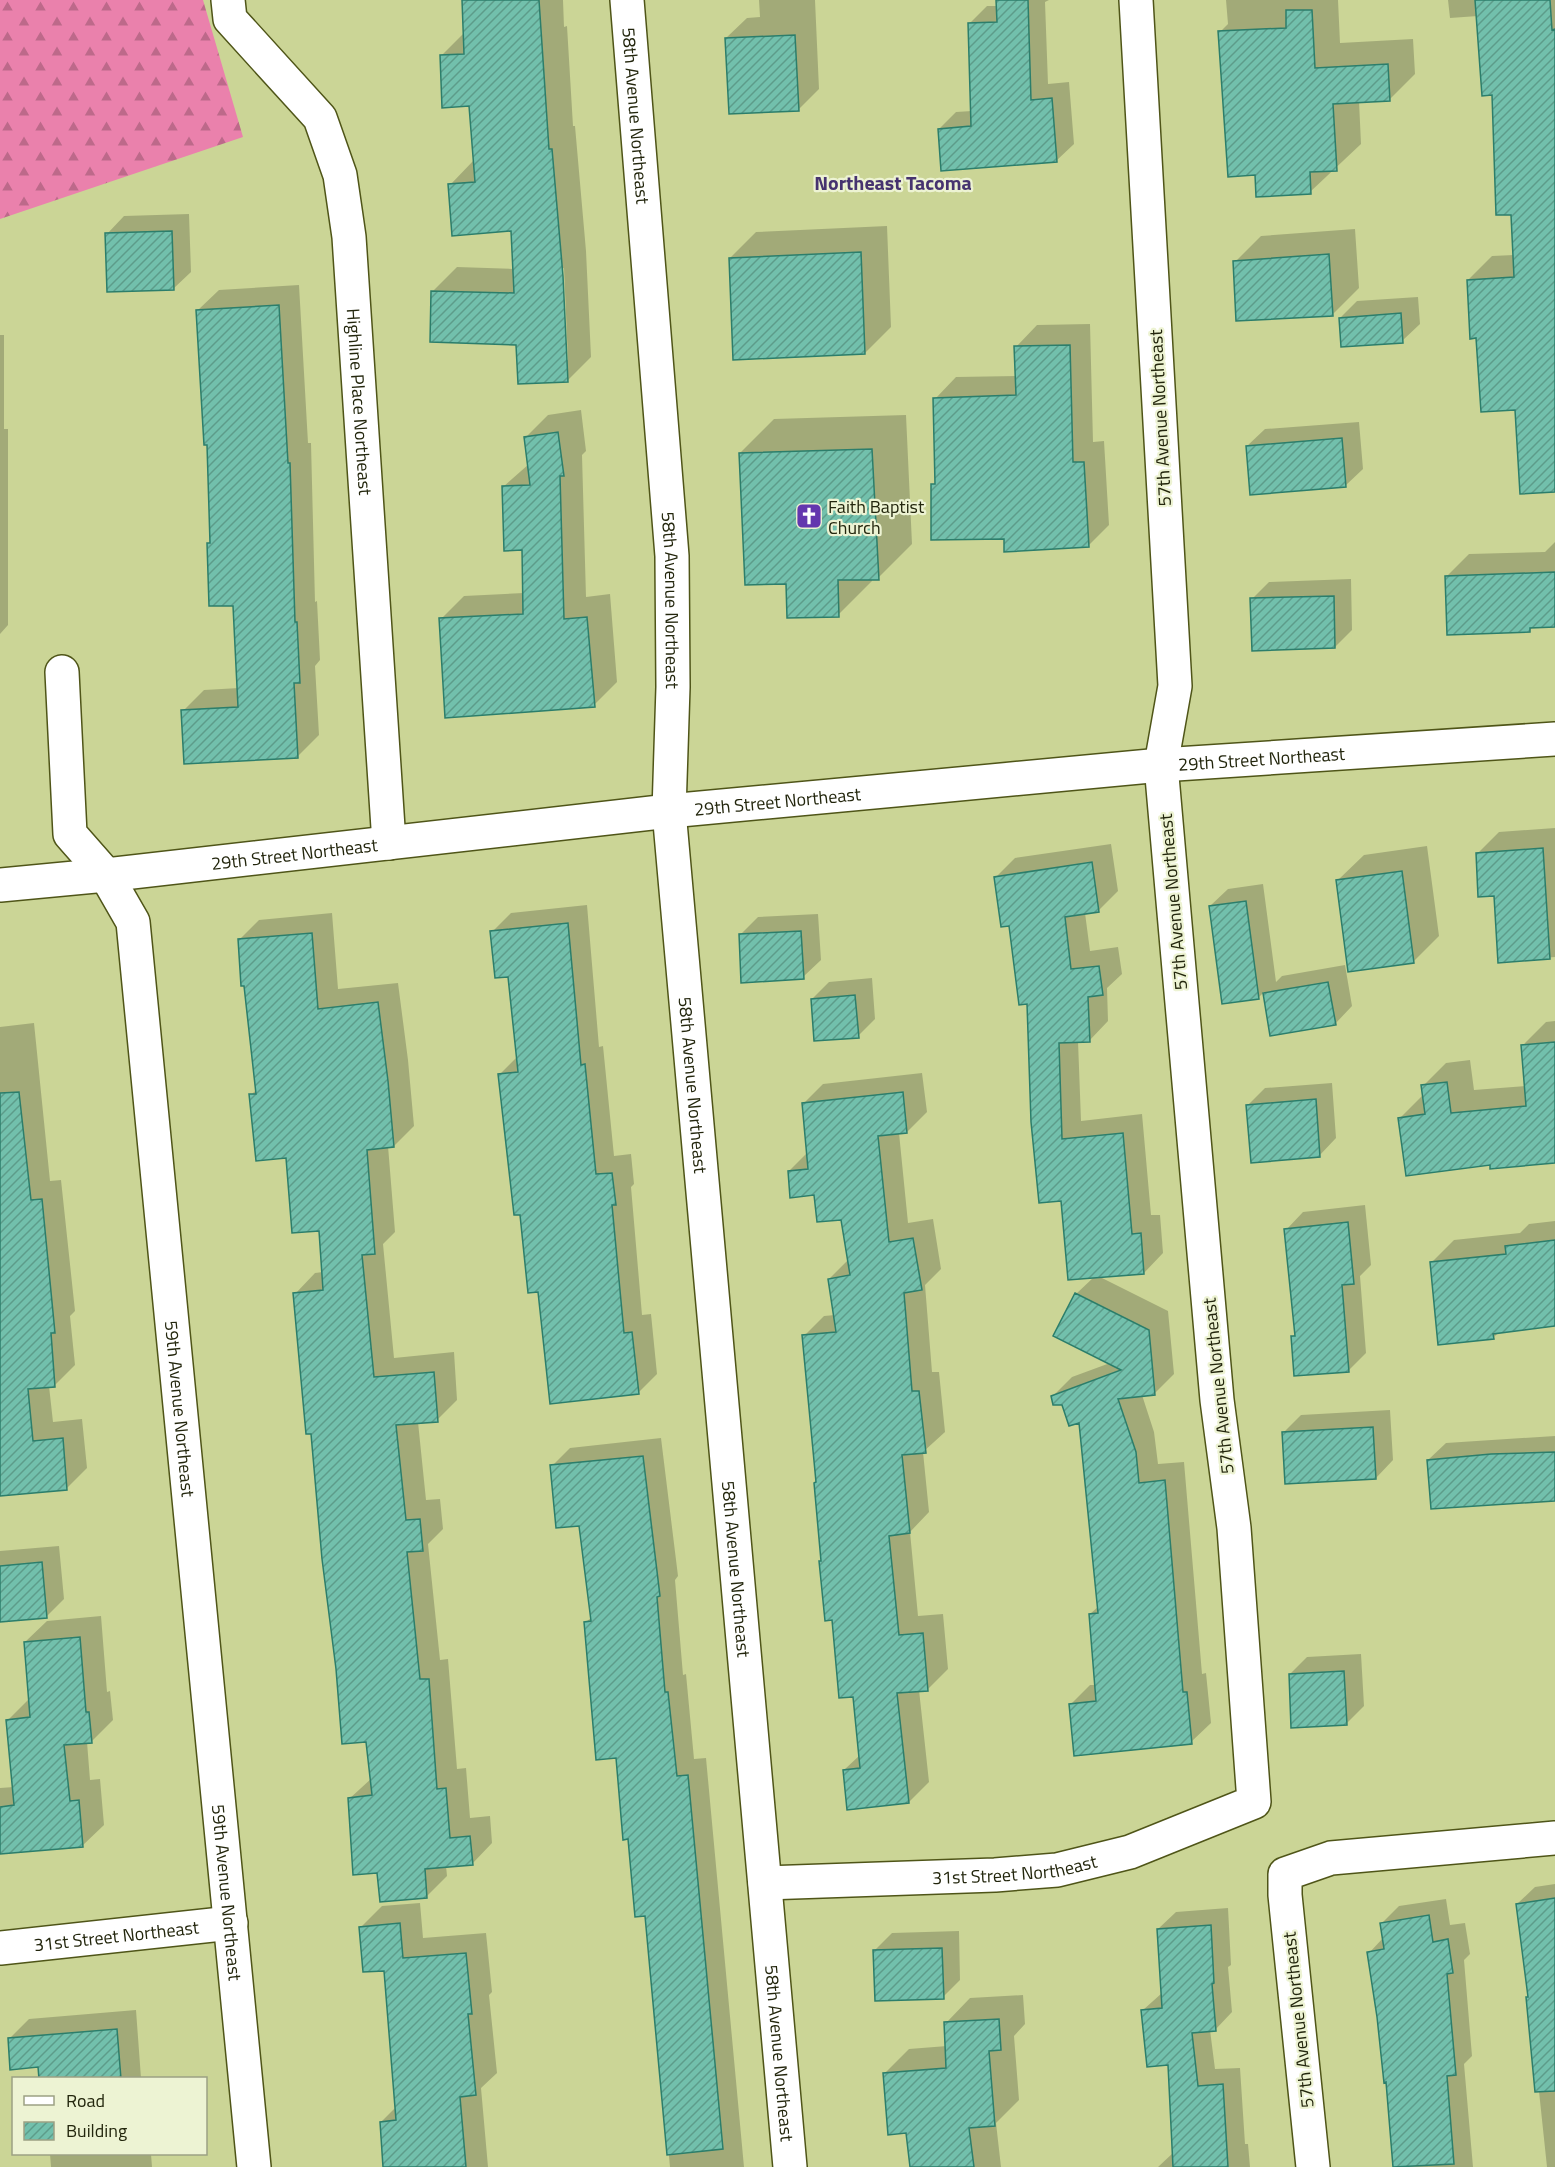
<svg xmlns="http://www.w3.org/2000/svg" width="1555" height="2167" font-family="'Titillium Web',sans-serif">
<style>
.forest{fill:url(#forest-firs)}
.shadow{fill:#0003;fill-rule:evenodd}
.building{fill:url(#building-hatch);stroke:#2c7e6b;stroke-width:1.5}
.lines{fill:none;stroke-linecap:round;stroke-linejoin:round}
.minor-casing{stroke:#4f5518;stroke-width:36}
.tertiary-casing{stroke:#4f5518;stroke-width:36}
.minor{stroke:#fff;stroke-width:33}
.tertiary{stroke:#fff;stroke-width:33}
.labels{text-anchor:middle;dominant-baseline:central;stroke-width:4.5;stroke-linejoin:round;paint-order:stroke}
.street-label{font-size:18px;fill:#23260d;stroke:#edf3d3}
.poi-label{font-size:18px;fill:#23260d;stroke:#edf3d3;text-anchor:start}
.neighbourhood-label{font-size:20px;font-weight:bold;fill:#46336f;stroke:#edf3d3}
</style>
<defs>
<pattern id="forest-firs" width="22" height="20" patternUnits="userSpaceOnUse" patternTransform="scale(1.5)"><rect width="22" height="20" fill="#ea81ac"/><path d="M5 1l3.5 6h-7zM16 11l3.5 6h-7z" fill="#bd698a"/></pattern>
<pattern id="building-hatch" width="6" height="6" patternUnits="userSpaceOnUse" patternTransform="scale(1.5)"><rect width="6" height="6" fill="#72c0ac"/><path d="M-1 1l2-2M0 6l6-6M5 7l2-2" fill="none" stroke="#5d9c8a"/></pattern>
</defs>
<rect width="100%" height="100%" fill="#cbd596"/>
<path class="forest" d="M0,0H203L243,137L0,219Z"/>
<path class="shadow" d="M463,0H563L564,27L567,26L573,126H575L586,251L591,357L567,381L517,343L433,291L457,267L514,269L513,230L450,185L474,160L470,105L441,56L465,32ZM564,268L568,360H565L561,269Z
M759,0H815L819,89L798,110L726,38L747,18L760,17Z
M997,0H1049L1045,2L1048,84L1069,82L1074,144L1056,161L939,129L956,112L972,111L969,24L987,6H998Z
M1226,0H1338L1340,43L1413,39L1415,74L1390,99L1359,101L1361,144L1310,192L1256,173L1220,32L1228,24Z
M1448,0H1555V491L1517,408L1477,337L1468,280L1492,256L1514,255L1512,213L1493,93L1478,16L1450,18Z
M189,214L191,272L173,289L107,234L124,216Z
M887,226L891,327L865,353L730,258L756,232Z
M1355,229L1359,288L1333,314L1235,262L1261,236Z
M299,285L308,443H311L315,602L317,601L320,660L315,666L319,735L298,756L183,711L204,690L239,688L234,604L208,544L212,540L209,444L198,310L219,290Z
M1418,297L1420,324L1402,341L1340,318L1357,301Z
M1090,324L1093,442L1104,441L1109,525L1088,546L1005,538L933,485L937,481L935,399L956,377L1017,376L1016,347L1037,325Z
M0,335H4V429H8V625L0,634Z
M581,410L586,451L582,455L586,597L610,594L617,682L594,705L441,619L464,596L524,593L523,549L503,487L529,464L525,438L548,415Z
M906,415L912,544L878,578H872V581L838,615L788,583L740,453L774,419Z
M1359,422L1363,469L1345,486L1247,446L1265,429Z
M1555,542V626L1533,627L1529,631L1446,577L1469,554L1545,552Z
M1351,579L1352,630L1335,647L1252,599L1269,582Z
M1555,828V957L1500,961L1496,894L1478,853L1499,832Z
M1111,844L1118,891L1098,911L1085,913L1090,951L1118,947L1122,974L1107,988L1108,1021L1089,1041H1078L1081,1121L1142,1114L1151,1215H1160L1163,1253L1144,1273L1098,1276L1168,1311L1174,1374L1154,1394L1142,1395L1154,1432L1158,1464L1184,1462L1202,1674L1206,1673L1211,1723L1191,1742L1070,1705L1090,1685H1096L1090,1614L1099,1606L1081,1421L1053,1396L1072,1377L1110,1363L1076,1294L1094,1277L1063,1199L1029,1003L1010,924L996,877L1015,858Z
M1427,846L1439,936L1413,962L1338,880L1364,855Z
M1263,884L1276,982L1282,976L1345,965L1352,1006L1335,1024L1271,1034L1264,992L1258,998L1210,906L1228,889Z
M587,905L599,1047L603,1046L614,1156L631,1154L634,1184L631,1187L642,1315L651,1314L657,1374L638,1393L540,1290L522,1213L500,1074L518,1056L510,975L492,932L511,913Z
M332,913L338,989L398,983L408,1060L414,1126L394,1146H388L395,1232L383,1244L394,1358L454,1352L457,1400L437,1420L418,1422L426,1500L440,1499L443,1529L428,1544L440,1660L448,1659L457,1769L466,1768L470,1818L490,1816L492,1843L472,1864L446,1866L447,1876L426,1897L379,1871L349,1799L372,1778L368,1741L338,1668L295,1294L315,1273L323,1272L321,1229L287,1156L251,1095L257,1089L239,940L259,920Z
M818,914L821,960L803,977L740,935L758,917Z
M872,978L875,1019L858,1036L812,999L829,982Z
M1555,1021V1162L1491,1163L1400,1118L1424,1094L1423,1086L1446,1063L1470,1060L1474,1090L1526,1086L1523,1045L1546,1022Z
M34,1023L50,1181L61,1180L75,1311L70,1316L75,1365L55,1385L49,1386L53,1422L82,1419L87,1468L67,1488L0,1485V1027Z
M922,1073L927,1112L907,1132L899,1133L908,1223L933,1219L941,1269L925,1285L932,1372H939L945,1432L923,1452L929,1512L910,1532L918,1616L943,1614L948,1669L928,1689L919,1690L929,1782L909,1802L844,1770L860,1755L855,1695L833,1619L823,1560L804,1336L824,1316L835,1315L829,1279L849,1259L842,1218L789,1171L808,1152L803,1104L823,1084Z
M1332,1083L1336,1138L1319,1156L1248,1105L1265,1088Z
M1365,1205L1371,1265L1360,1276L1366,1353L1349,1370L1292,1337L1296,1333L1286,1230L1303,1212Z
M1555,1221V1277L1493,1338L1431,1263L1454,1240L1520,1233L1529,1224Z
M1390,1410L1393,1460L1376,1478L1284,1432L1301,1415Z
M1555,1436V1501L1428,1460L1446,1443Z
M661,1438L678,1576L675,1580L683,1675L686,1674L694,1759L706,1758L744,2167H670L646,1915L629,1838L617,1756L586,1622L592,1617L580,1524L552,1466L570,1448Z
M59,1546L64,1599L46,1617L0,1621V1551Z
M101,1616L107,1692L110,1691L113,1720L91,1742H87L90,1780L100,1779L104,1825L82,1846L0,1852V1788L14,1787L8,1720L29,1699L25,1642L47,1621Z
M1361,1654L1364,1706L1347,1723L1290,1674L1307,1657Z
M1555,1884V2167H1547L1529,1997L1517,1904L1535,1887Z
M1446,1899L1450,1925L1465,1923L1470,1954L1464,1960L1472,2056L1464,2064L1473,2167H1395L1387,2081L1369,1953L1384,1937L1382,1923L1399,1906Z
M420,1903L423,1938L486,1933L492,1992L489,1995L497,2073L481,2088L488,2167H385L381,2122L396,2107L386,1969L361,1927L382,1906Z
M1228,1908L1231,1965L1228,1967L1232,2012L1215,2030H1210L1215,2069L1240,2068L1245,2144H1248L1250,2167H1158L1174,2152L1169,2063L1143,2010L1162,1993L1158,1929L1176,1912Z
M959,1931L960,1980L943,1997L875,1950L892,1933Z
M1023,1995L1025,2024L1014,2036L1019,2100L996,2123L1001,2167H912L907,2132L884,2074L909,2049L947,2046L946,2023L970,1998Z
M136,2010L141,2078H40L39,2066L10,2038L29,2019Z
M50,2154H151L152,2167H51Z"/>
<path class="building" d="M462,0H539L549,149H552L563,276L568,382L518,384L516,345L430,342L431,291L514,293L511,231L452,236L448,184L475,182L469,106L442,108L440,55L464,54Z
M996,0H1028L1031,100L1052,98L1057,162L941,171L938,129L971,126L968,23L997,22Z
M1475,0H1550L1552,30L1555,29V492L1520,494L1515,410L1481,412L1476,338L1470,339L1467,280L1514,277L1511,215H1496L1492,95L1482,96Z
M1286,10H1312L1315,68L1388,64L1390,101L1333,104L1337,171L1310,172L1311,194L1256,197L1255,175L1228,177L1218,31L1286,28Z
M795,35L799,111L729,114L725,38Z
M172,231L174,290L107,292L105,233Z
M861,252L865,354L733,360L729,258Z
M1329,254L1333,316L1236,321L1233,261Z
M279,305L288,463H290L295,622H297L300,683H294L298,758L184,764L181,710L238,707L233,606H209L207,543H210L207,445H204L196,310Z
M1401,313L1403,343L1341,347L1339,318Z
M1070,345L1073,462H1084L1089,547L1004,552V539L931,540V484H935L933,398L1016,395L1014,346Z
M558,432L564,476H560L564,619L587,617L595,707L445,718L439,618L523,614L522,550L504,551L502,486L530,485L524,437Z
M1342,438L1346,487L1250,495L1246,446Z
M872,449L879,580H838L839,617L787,618L786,584L745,585L739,453Z
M1555,572V627L1530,628V632L1447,635L1445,576Z
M1334,596L1335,648L1252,651L1250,598Z
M1543,848L1550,959L1498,963L1494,896L1478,897L1476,853Z
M1092,862L1099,912L1065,917L1071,969L1099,966L1103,995L1088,997L1090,1042L1059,1043L1062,1139L1123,1133L1132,1234L1141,1233L1144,1274L1068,1280L1061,1201L1039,1203L1031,1122L1027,1004L1019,1005L1009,926L1001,927L994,877Z
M1402,871L1414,963L1348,972L1336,880Z
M1246,901L1259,999L1222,1004L1209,906Z
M568,923L581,1065L585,1064L596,1174L612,1173L616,1205H612L624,1333L632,1332L639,1394L550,1404L538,1292L528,1293L520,1215H514L498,1074L518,1072L508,977L495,978L490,931Z
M801,931L804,979L741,983L739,934Z
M312,933L318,1009L378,1002L388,1081L394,1147L367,1150L375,1254L362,1255L374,1377L434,1372L438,1422L396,1425L406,1520L420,1519L423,1551L407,1552L420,1679H429L437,1789L446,1788L450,1838L470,1836L473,1865L425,1869L427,1898L380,1902L377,1873L353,1875L348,1798L372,1795L366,1742L342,1744L336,1669L322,1559L311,1434H306L293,1293L323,1290L319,1231L292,1233L286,1158L256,1161L249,1094H256L244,986H241L238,939Z
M1328,982L1336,1025L1270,1036L1263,993Z
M855,995L859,1038L814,1041L811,999Z
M1555,1042V1163L1490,1169V1165L1406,1176L1398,1118L1425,1114L1421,1085L1447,1082L1451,1113L1526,1106L1521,1045Z
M19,1092L31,1200L42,1199L55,1333H51L55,1387L28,1389L33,1441L63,1438L67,1490L0,1496V1093Z
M903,1092L907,1133L878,1136L889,1242L913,1238L922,1290L904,1293L912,1391H919L926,1453L902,1455L910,1533L889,1536L899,1635L923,1633L928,1691L897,1693L909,1803L847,1810L843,1770L860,1768L853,1697L839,1698L832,1620L825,1621L819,1561H821L814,1483L816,1482L802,1335L836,1332L828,1279L850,1275L841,1220L817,1222L814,1195L790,1198L788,1171L808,1169L802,1103Z
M1316,1099L1320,1157L1251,1163L1246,1105Z
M1348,1222L1354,1284L1342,1285L1349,1372L1294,1376L1291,1336H1295L1284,1229Z
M1555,1240V1326L1493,1334L1494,1339L1438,1345L1430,1262L1506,1254L1505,1246Z
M1075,1293L1149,1330L1155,1395L1118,1399L1136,1452L1139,1483L1165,1480L1183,1692H1187L1192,1744L1074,1756L1069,1704L1096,1701L1089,1614L1098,1613L1079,1423L1069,1426L1062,1405H1053L1051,1396L1121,1370L1053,1336Z
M1373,1427L1376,1479L1285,1484L1282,1432Z
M1555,1452V1501L1431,1509L1427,1460L1491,1454Z
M643,1456L660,1596L657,1597L665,1692H668L677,1776L688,1775L723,2149L667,2155L645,1916L635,1917L628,1839L623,1840L616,1758L596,1760L584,1622L591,1621L579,1526L556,1528L550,1465Z
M42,1562L47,1618L0,1622V1566Z
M80,1637L86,1712H89L92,1743L64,1745L70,1801L79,1800L83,1847L0,1854V1807L14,1805L6,1720L30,1717L24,1642Z
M1344,1671L1347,1725L1291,1728L1289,1674Z
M1555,1898V2091L1535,2092L1526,1997H1528L1516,1904Z
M1429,1915L1433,1942L1448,1939L1453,1973L1447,1974L1456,2075L1447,2076L1454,2164L1393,2167L1386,2082L1384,2083L1377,2017L1367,1952L1384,1949L1380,1923Z
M400,1923L403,1958L466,1953L472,2014H468L476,2095L460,2097L466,2167H383L380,2122L396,2120L384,1971L363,1972L359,1927Z
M1211,1925L1214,1983L1212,1984L1216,2031L1192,2033L1198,2086L1223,2084L1228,2167H1173L1168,2065L1147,2067L1141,2010L1162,2008L1157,1929Z
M942,1948L944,1999L875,2001L873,1950Z
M999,2019L1001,2050L989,2051L995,2126L969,2128L974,2167H910L906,2133L888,2135L883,2073L946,2068L944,2022Z
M117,2029L121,2079H39L38,2067L10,2070L8,2038Z"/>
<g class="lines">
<defs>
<g id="minor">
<path id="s1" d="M228,0L230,19L320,118L340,175L349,237L389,843"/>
<path id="s2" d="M627,0L672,556L673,687L669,811L790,2167"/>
<path id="s3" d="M62,672L70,834L106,875L133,922L254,2167"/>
<path id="s4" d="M765,1883L995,1875L1057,1870L1130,1852L1254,1802L1234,1528L1217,1400L1161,765L1175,686L1136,0"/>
<path id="s5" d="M0,1948L231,1923"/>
<path d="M1313,2167L1285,1895V1874L1331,1858L1555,1838"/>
</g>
<g id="tertiary">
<path id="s6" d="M0,885L106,875L669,811L927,787L1161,765L1555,739"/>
</g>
</defs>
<use href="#minor" class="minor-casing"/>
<use href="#tertiary" class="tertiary-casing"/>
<use href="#minor" class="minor"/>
<use href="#tertiary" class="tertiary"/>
</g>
<defs>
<symbol id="church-square" viewBox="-11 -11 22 22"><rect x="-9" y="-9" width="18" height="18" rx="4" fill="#6336ae" stroke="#edf3d3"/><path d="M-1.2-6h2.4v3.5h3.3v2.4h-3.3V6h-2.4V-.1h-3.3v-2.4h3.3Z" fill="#fff"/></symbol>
</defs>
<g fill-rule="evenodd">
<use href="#church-square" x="794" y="501" width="30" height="30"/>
</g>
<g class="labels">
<g class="street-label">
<text stroke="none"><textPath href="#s2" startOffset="116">58th Avenue Northeast</textPath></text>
<text stroke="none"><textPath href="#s1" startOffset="441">Highline Place Northeast</textPath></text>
<text transform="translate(1160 418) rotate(-93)">57th Avenue Northeast</text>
<text stroke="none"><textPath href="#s2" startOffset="602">58th Avenue Northeast</textPath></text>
<text stroke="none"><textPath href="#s6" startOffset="1268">29th Street Northeast</textPath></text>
<text stroke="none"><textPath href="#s6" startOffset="782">29th Street Northeast</textPath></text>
<text stroke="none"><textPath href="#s6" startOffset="296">29th Street Northeast</textPath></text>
<text transform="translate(1173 902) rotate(-95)">57th Avenue Northeast</text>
<text stroke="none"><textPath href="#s2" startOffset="1088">58th Avenue Northeast</textPath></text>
<text transform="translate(1218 1386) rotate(-96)">57th Avenue Northeast</text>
<text stroke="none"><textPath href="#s3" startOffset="760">59th Avenue Northeast</textPath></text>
<text stroke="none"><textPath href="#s2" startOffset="1574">58th Avenue Northeast</textPath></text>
<text stroke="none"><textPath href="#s4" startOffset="250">31st Street Northeast</textPath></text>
<text stroke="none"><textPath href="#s3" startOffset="1246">59th Avenue Northeast</textPath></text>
<text stroke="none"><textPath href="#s5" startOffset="117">31st Street Northeast</textPath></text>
<text transform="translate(1298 2020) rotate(-96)">57th Avenue Northeast</text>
<text stroke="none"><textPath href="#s2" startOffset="2060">58th Avenue Northeast</textPath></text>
</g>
<g class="poi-label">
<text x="828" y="506">Faith Baptist<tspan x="828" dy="21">Church</tspan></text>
</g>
<g class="neighbourhood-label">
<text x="893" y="182">Northeast Tacoma</text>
</g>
</g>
<rect x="12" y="2077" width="195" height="78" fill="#edf3d3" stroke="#9ca184" stroke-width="1.5"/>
<rect x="24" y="2096" width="30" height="9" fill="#ffffff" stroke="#9ca184" stroke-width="1.5"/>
<text x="66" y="2107" font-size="18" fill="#23260d">Road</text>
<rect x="24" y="2122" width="30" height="18" fill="url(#building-hatch)" stroke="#9ca184" stroke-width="1.5"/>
<text x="66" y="2137" font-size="18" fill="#23260d">Building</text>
</svg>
